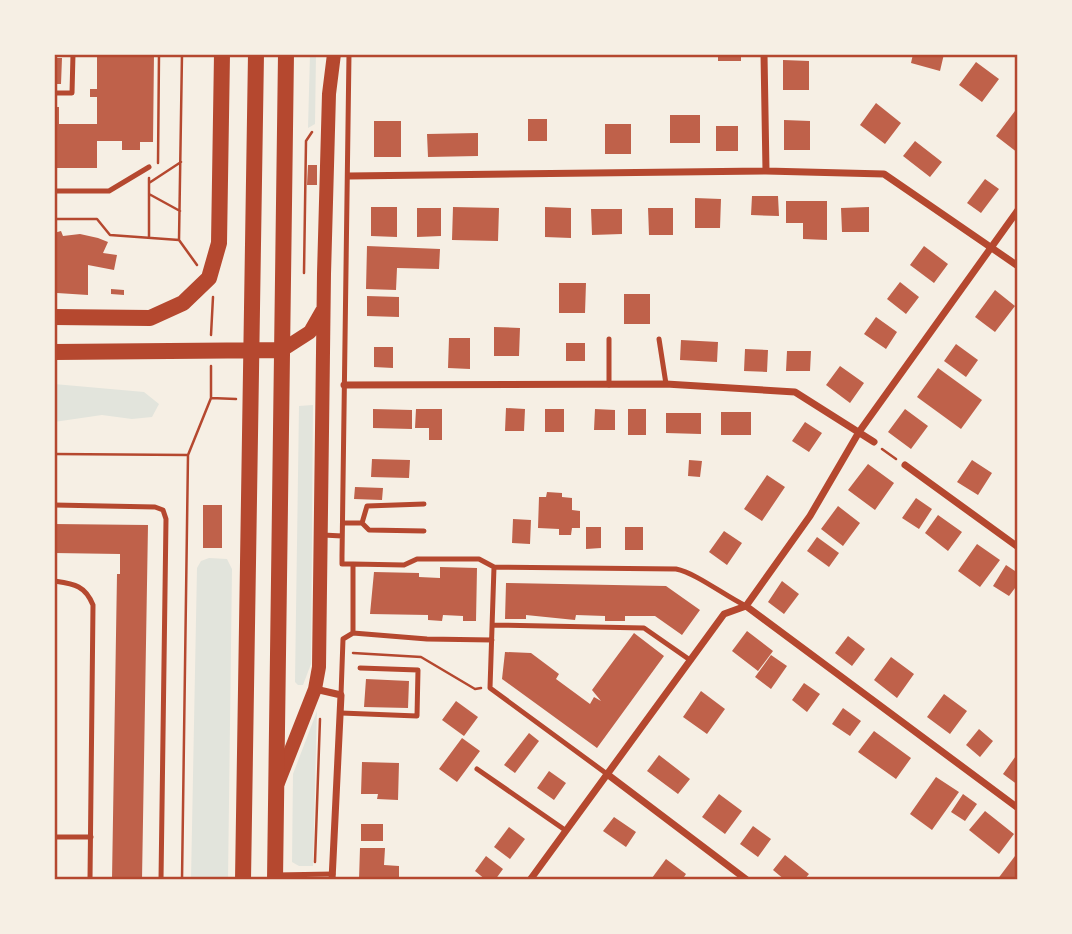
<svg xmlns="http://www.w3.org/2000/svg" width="1072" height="934" font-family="'PT Sans',sans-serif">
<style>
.green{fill:#e2e4dc}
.building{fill:#bf614a}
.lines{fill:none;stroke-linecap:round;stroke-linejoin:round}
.path{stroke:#b5482f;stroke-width:2.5}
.service{stroke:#b5482f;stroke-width:5}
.minor{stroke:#b5482f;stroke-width:7}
.secondary{stroke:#b5482f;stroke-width:14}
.primary{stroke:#b5482f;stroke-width:16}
.neatline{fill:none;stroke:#b5482f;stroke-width:2.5}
</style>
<rect width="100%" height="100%" fill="#f6efe4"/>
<path class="green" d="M310,54H316L315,124L308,128Z
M54,384L144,392L159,404L152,417L132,419L102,415L54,422Z
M313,405L311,664L303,685H298L295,682L299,406Z
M209,558L227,559L232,569L228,880H191L197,568L201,561Z
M317,711L313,866H299L292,862L293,774Z"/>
<path class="building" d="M97,54H154L153,142H140V150H122V141H97V168H54V107H59V124H97V97H90V89H97Z
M718,54H741V61H718Z
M913,54H944L940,71L911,63Z
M54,58H62L61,84H54Z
M783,60L809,61V90H783Z
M976,62L999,79L982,102L959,85Z
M876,103L901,123L885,144L860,125Z
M1018,107V153L996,136Z
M670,115H700V143H670Z
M528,119H547V141H528Z
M784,120L810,121V150H784Z
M374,121H401V157H374Z
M605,124H631V154H605Z
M716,126H738V151H716Z
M478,133V156L428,157L427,134Z
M915,141L942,162L930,177L903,156Z
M308,165H317V185H307Z
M985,179L999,189L981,213L967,203Z
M752,196H778L779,216L751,215Z
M695,198L721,199L720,228H695Z
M786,201H827V240L803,239V223H786Z
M371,207H397V237L371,236Z
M453,207L499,208L498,241L452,240Z
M545,207L571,208V238L545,237Z
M869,207V232H842L841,208Z
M417,208H441V236L417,237Z
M648,208H673V235H649Z
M591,209H622V234L592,235Z
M61,231L63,236L80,234L98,238L108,242L103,253L117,255L114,270L88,265V295L57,293L54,233Z
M367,246L440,249L439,269L397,268L396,290L366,289Z
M924,246L948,264L934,283L910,265Z
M900,282L919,297L906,314L887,299Z
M559,283H586L585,313H559Z
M111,289L124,290V295L111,294Z
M995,290L1015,306L995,332L975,317Z
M624,294H650V324H624Z
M367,296L399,297V317L367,316Z
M876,317L897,332L886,349L864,334Z
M494,327L520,328L519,356H494Z
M449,338H470V369L448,368Z
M681,340L718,342L717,362L680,360Z
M566,343H585V361H566Z
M956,344L978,360L966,377L944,361Z
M374,347H393V368L374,367Z
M745,349L768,350L767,372L744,371Z
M787,351H811L810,371H786Z
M840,366L864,383L850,403L826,385Z
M938,368L982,400L961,429L917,397Z
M506,408L525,409L524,431H505Z
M373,409L412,410V429L373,428Z
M416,409H442V440H429V428H415Z
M545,409H564V432H545Z
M595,409L615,410V430H594Z
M628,409H646V435H628Z
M905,409L928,426L911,449L888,432Z
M721,412H751V435H721Z
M666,413H701V434L666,433Z
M805,422L822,433L809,452L792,441Z
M372,459L410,460L409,478L371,477Z
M689,460L702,461L700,477L688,476Z
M972,460L992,473L978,495L957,482Z
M868,464L894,483L875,510L848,490Z
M767,475L785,487L762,521L744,509Z
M355,487L383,488L382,500L354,499Z
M547,492L562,493V497L572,498V510L580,511V528H572L571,535H559V529L538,528L539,497H546Z
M916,498L932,509L919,529L902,518Z
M203,505H222V548H203Z
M838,506L860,523L843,546L821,529Z
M938,515L962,532L948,551L925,533Z
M513,519L531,520L530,544L512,543Z
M54,524L148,525L142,880H112L117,574H120V554L54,553Z
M586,527H601V548L586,549Z
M625,527H643V550H625Z
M724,531L742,543L727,565L709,552Z
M817,537L839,553L829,567L807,551Z
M977,544L1000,560L980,587L958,571Z
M1006,565L1018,573V584L1009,596L993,586Z
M440,567L477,568L476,621H463V616L443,615L442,621L428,620V615L370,614L374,572L419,573V577L440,578Z
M782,581L799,594L784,614L768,602Z
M506,583L666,586L700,610L682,635L655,616H625V621H605V616L576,615L575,620L526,615V619H505Z
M747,631L773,651L758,671L732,651Z
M634,633L664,656L597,748L502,679L505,652L531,653L559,674L556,679L590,704L594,697L601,701L592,690Z
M848,636L865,649L852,666L835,653Z
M771,655L787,666L771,689L755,677Z
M891,657L914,674L897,698L874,680Z
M366,679L409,681L408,708L364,707Z
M804,683L820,694L807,712L792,700Z
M701,691L725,709L707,734L683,717Z
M944,694L967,711L950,734L927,717Z
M456,701L478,717L464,736L442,720Z
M843,708L861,721L850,736L832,724Z
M979,729L993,741L980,757L966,745Z
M874,731L911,758L896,779L858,752Z
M529,733L539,741L515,773L504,765Z
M462,738L480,751L457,782L439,769Z
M1018,753V785L1003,774Z
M659,755L690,779L678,794L647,771Z
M362,762L399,763L398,800L377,799L378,794H361Z
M549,771L566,783L554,800L537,788Z
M936,777L959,792L932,830L910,814Z
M719,794L742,811L725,834L702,817Z
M963,794L977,804L965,821L951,812Z
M985,811L1014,834L999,854L969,830Z
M614,817L636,832L626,847L603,831Z
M361,824H383V841H361Z
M753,826L771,839L758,857L740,844Z
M509,827L525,839L510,859L494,847Z
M360,848H385L384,865L399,866V880H359Z
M1018,852V880H997Z
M785,855L809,874L804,880H785L773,870Z
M486,856L503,869L495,880H486L475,871Z
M666,859L686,874L682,880L652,878Z"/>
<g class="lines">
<path class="path" d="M182,54L179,240L197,265
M158,163L159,54
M149,183L181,162
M149,194L180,211
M54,219H97L110,235L179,240
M149,237V178
M304,273L306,141L312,132
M211,335L213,297
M211,398L236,399
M882,449L896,459
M54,454L188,455
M353,653L421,657L475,689L481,688
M315,862L320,719
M182,880L188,455L211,398V366"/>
<path class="service" d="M349,54L342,556V564H353
M54,93H72L73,54
M54,191H109L149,167
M659,339L666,384
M609,385V339
M54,505L155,507L163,510L166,519L161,880
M343,523H362L369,530L424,531
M362,523L367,506L424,504
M323,535L342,536
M54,581C74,584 85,585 93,605L90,880
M493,625L644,628L690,660
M353,633V564L404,565L417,559H479L494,567
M341,695L343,639L353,633L427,639L492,640
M341,713L417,716L418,670L360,668
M477,769L565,830
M607,774L490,688L494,567L676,569C696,573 725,596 746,606
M54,837H91
M276,875L333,874"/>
<path class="minor" d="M764,54L766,171
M349,176L766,171L884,174L1018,266
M344,385L666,384L795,392L874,442
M905,465L1018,547
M746,606L1018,808
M315,689L341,695L332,880
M607,774L747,880
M530,880L724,614L746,606L810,516L859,432L1018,210"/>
<path class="secondary" d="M282,350L310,332L322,311
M278,783L315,689L319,667L324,274L329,94L334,54"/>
<path class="primary" d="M54,317L150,318L183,303L209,278L219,243L222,54
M54,352L282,350
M243,880L256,54
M275,880L286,54"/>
</g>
<rect width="1072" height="934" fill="none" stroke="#f6efe4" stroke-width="112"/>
<rect x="56" y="56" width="960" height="822" class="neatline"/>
</svg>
